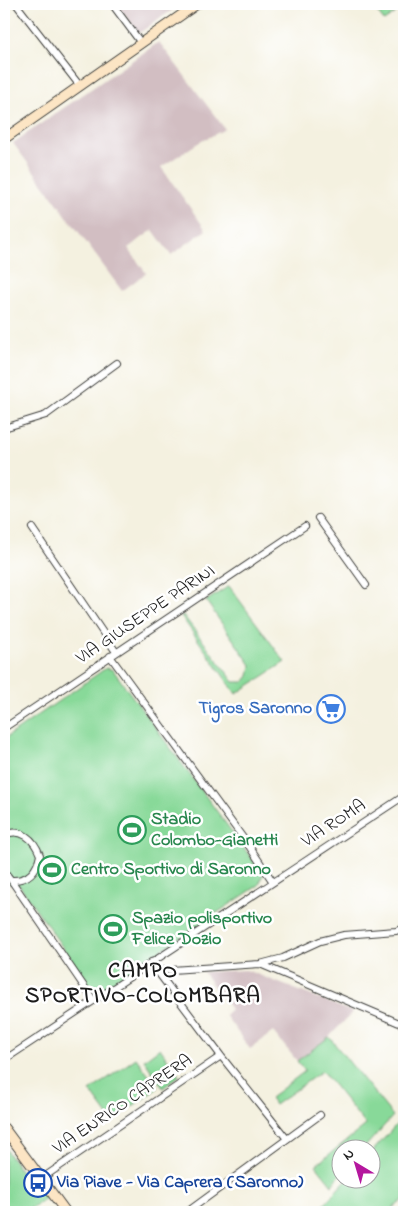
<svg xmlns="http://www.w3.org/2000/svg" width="408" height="1216" font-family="'Indie Flower',sans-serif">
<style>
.industrial{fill:#d2bec2}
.green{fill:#88d999;stroke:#527a5a}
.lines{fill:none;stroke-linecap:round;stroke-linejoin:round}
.street-casing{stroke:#3c3c39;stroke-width:8}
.secondary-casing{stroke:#3c3c39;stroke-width:11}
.street{stroke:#fff;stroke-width:6}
.secondary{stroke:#fce5c4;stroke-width:9}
.labels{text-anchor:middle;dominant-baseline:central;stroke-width:5;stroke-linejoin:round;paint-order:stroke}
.street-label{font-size:18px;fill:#1c1c1c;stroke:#fff}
.shop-label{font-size:18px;font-weight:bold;fill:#366cbe;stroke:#fff;text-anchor:end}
.leisure-label{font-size:18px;font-weight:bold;fill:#27864d;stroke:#fff;text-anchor:start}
.transit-label{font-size:18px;font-weight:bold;fill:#164399;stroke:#fff;text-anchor:start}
.district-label{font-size:22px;font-weight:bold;letter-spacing:1px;fill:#1c1c1c;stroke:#fff}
</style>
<rect width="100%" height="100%" fill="#fff"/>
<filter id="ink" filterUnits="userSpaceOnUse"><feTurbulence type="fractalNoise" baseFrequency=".02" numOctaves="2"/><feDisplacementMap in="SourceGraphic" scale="10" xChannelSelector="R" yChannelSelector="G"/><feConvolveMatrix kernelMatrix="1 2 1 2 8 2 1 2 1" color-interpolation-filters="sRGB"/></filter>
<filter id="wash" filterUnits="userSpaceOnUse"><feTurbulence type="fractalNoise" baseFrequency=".0096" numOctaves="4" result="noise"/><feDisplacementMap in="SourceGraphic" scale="20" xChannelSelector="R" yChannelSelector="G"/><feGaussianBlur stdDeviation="1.12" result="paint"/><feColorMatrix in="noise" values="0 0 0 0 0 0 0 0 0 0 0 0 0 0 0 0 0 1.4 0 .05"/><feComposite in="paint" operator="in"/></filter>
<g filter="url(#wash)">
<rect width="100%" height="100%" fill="#f4f1e0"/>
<path class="industrial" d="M116,4H181L139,33Z
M159,42L225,129L198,143L161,167L206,230L171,255L153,230L128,248L146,273L122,291L13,143Z
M246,970L353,1012L329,1037L297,1061L273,1032L250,1049L225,1015L231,1009L203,972Z"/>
<path class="green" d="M371,4H404V7L384,21Z
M229,586L285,662L236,694L181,616L183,615L234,682H244L249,676L251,665L206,601Z
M106,668L113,670L263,874L259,885L95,994L20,886L4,882V739Z
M329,1037L393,1116L364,1148H340V1175L332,1185L316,1165L366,1125L322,1071L275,1105L270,1098L305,1071L297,1061Z
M160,1048L179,1076L163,1088L144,1060Z
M136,1058L158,1088L112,1121L90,1091Z
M404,1116V1200L387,1212H333L324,1204L347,1179L370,1178L371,1153Z
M4,1147L29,1182L34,1179L47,1197L30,1209L32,1212H4Z"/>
</g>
<g filter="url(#ink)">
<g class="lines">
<defs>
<path id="street" d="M16,4L80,86
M112,4L141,43
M4,428L46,415L117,363
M318,518L366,585
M32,528L116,652
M110,656L249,846L273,882
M4,728L305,526
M4,835C21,827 34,839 40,855C37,871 28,881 11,880L4,871
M11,880L94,1001
M151,962L157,971L260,964L283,958L320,941L344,935L396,931L404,928
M260,964L404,1025
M157,971L221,1056L287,1139
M4,1060L404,796
M41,1179L221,1056
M187,1212L320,1115"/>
<path id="secondary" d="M4,139L197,4
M4,1128L66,1212"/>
</defs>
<use href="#street" class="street-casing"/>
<use href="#secondary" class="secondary-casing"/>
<use href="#street" class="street"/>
<use href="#secondary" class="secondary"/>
</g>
</g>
<defs>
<symbol id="supermarket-ring" viewBox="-11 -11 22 22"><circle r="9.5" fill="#fff" stroke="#3f7fe0" stroke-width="1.5"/><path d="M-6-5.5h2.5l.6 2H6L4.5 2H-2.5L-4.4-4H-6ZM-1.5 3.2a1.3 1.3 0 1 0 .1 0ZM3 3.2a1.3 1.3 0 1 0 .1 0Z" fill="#3f7fe0"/></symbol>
<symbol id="stadium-ring" viewBox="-11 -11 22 22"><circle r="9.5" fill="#fff" stroke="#2e9e5b" stroke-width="1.5"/><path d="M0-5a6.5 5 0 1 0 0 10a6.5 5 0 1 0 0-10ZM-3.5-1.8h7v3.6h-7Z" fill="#2e9e5b"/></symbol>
<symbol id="bus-ring" viewBox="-11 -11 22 22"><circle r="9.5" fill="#fff" stroke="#1a4fb4" stroke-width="1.5"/><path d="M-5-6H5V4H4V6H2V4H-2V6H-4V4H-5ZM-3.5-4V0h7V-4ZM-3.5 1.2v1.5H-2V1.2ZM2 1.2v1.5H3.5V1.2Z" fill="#1a4fb4"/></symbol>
</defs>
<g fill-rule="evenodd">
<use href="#supermarket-ring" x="315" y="693" width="32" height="32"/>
<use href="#stadium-ring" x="116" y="814" width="32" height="32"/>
<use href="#stadium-ring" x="36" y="854" width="32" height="32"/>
<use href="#stadium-ring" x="97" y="913" width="32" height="32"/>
<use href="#bus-ring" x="22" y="1167" width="32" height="32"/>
</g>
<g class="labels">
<g class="street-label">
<text transform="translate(146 615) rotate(-34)">VIA GIUSEPPE PARINI</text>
<text transform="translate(334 824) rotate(-33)">VIA ROMA</text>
<text transform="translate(123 1105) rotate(-34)">VIA ENRICO CAPRERA</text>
</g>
<g class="shop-label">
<text x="312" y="709">Tigros Saronno</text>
</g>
<g class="leisure-label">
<text x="151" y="820">Stadio<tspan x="151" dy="21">Colombo-Gianetti</tspan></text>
<text x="71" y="870">Centro Sportivo di Saronno</text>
<text x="132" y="919">Spazio polisportivo<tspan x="132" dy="21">Felice Dozio</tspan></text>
</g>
<g class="transit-label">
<text x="57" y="1183">Via Piave - Via Caprera (Saronno)</text>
</g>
<g class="district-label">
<text x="143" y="972">CAMPO<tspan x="143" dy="25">SPORTIVO-COLOMBARA</tspan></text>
</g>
</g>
<rect width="408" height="1216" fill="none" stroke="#fff" stroke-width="20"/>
<g transform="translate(356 1164) rotate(322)"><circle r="24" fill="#ffffff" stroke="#a4a4a4"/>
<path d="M0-4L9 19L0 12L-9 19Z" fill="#b5179e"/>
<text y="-8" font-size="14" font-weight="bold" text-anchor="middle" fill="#1c1c1c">N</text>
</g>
</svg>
